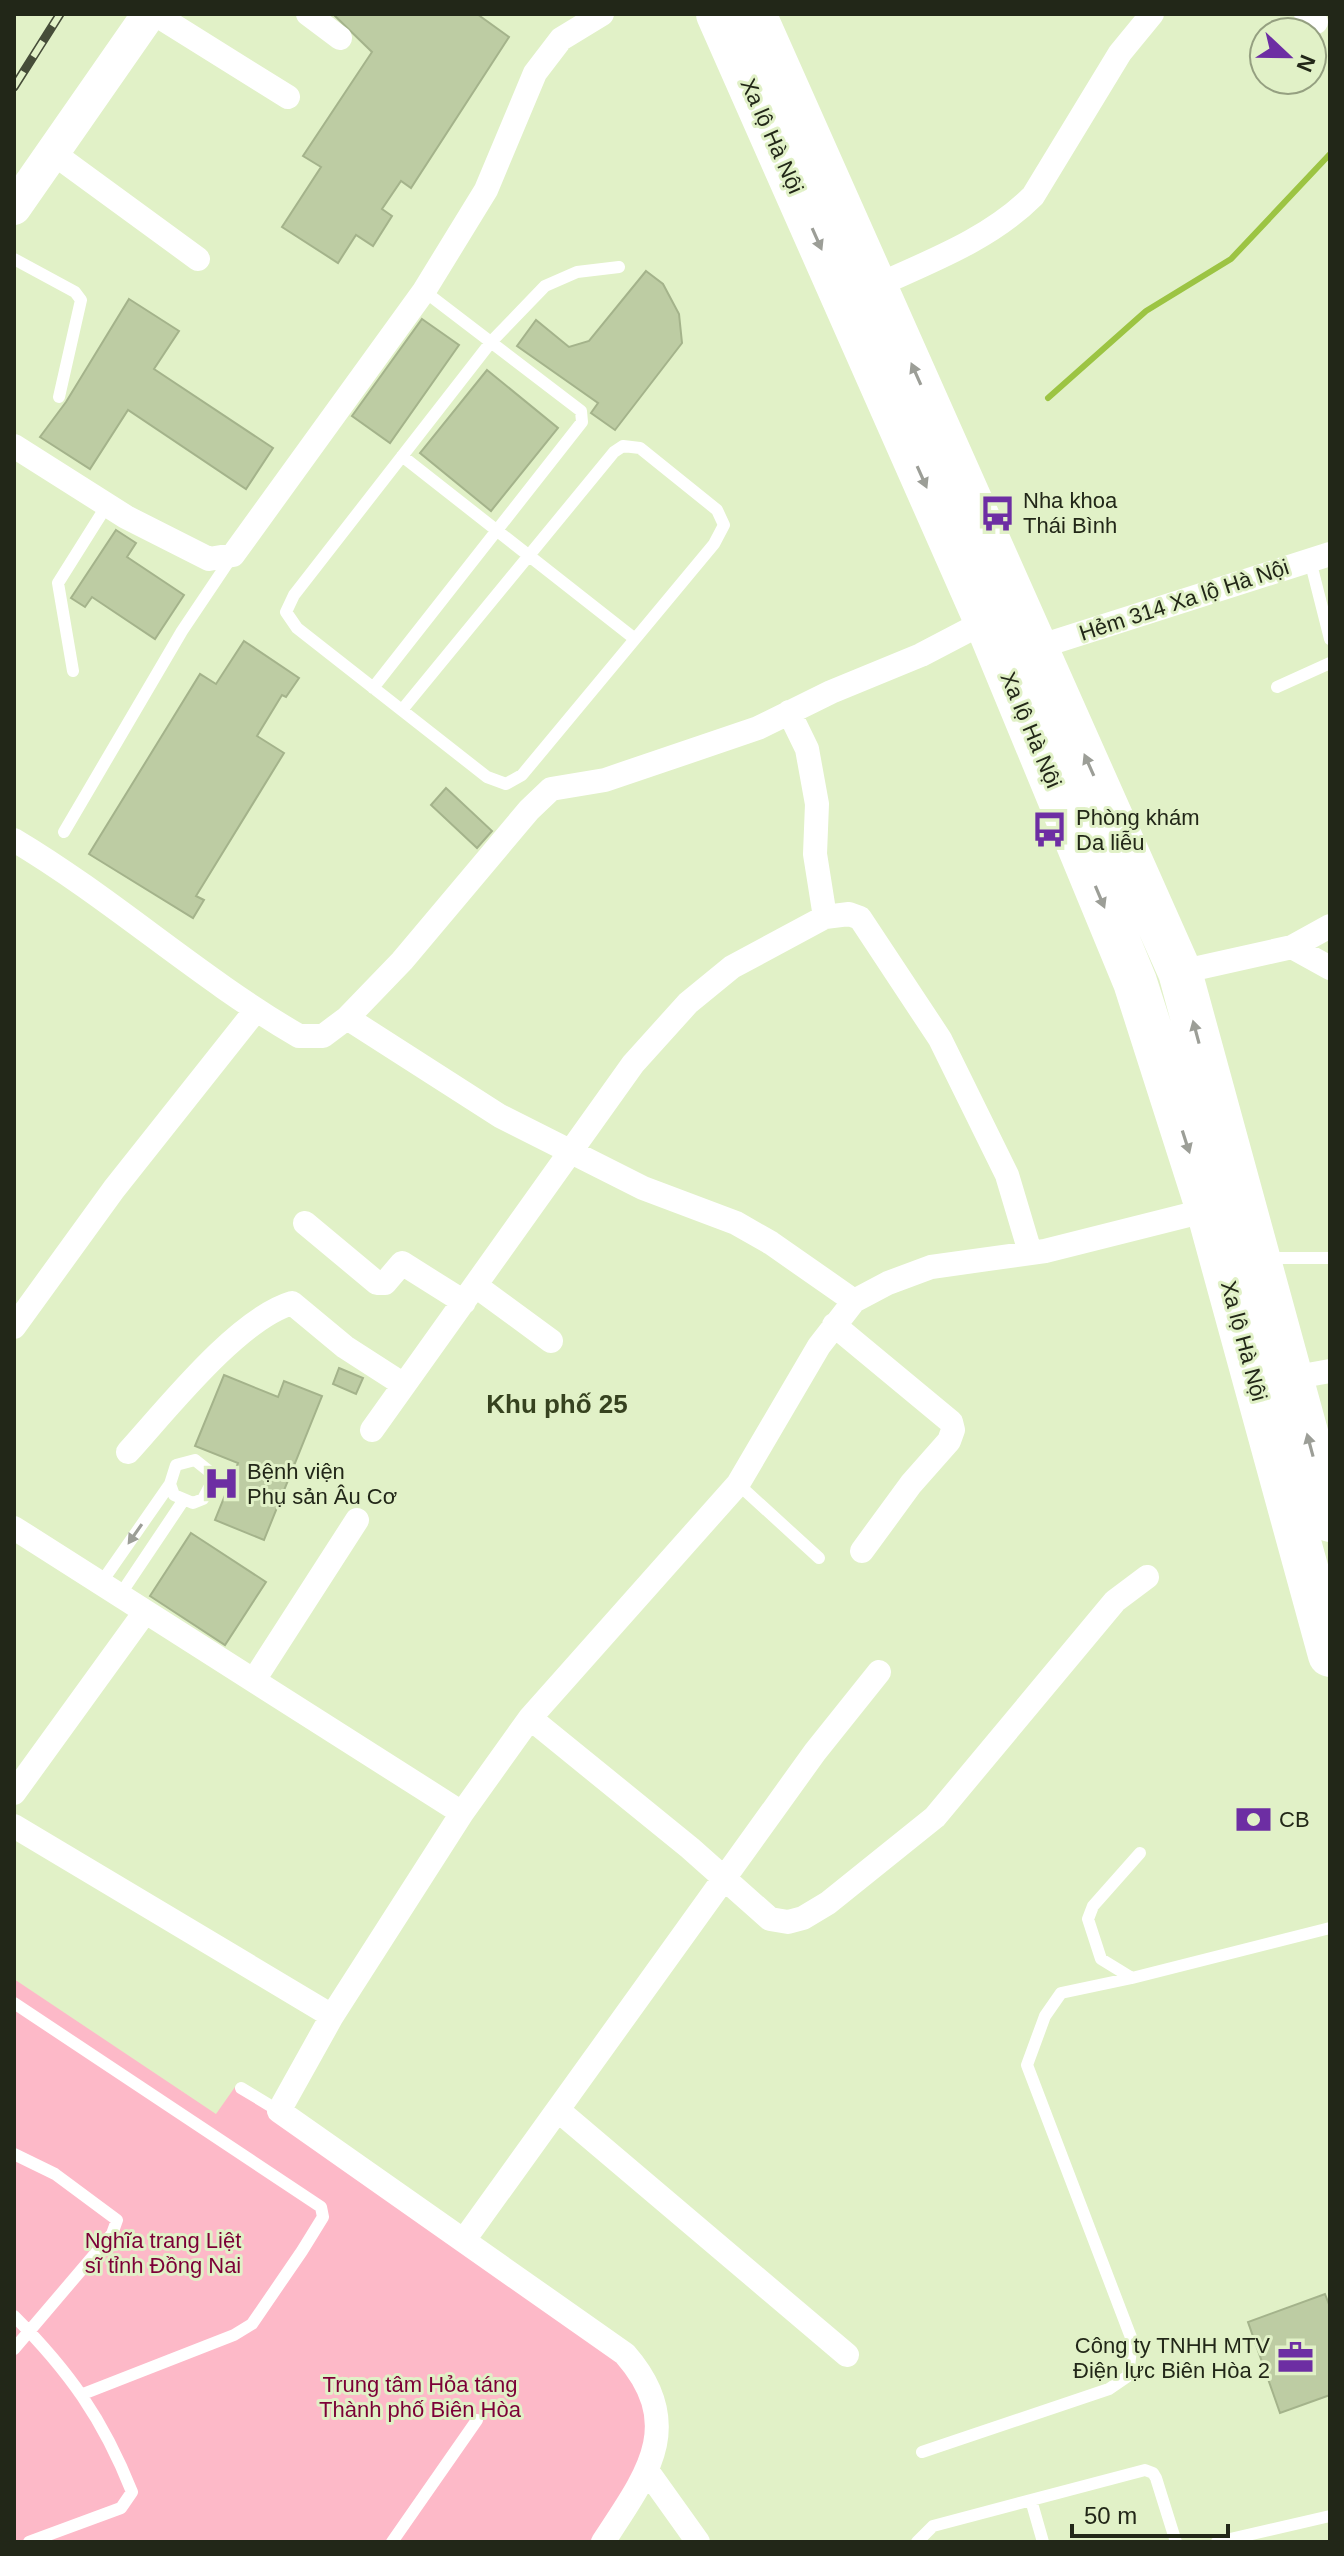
<svg xmlns="http://www.w3.org/2000/svg" width="1344" height="2556" font-family="Arial,sans-serif">
<style>
.green{fill:#fdb9c8}
.lines{fill:none;stroke-linecap:round;stroke-linejoin:round}
.stream{stroke:#9cc443;stroke-width:6}
.building{fill:#bdcca3;stroke:#a4b38b;stroke-width:2}
.lane{stroke:#fff;stroke-width:12}
.street{stroke:#fff;stroke-width:24}
.secondary{stroke:#fff;stroke-width:34}
.highway{stroke:#fff;stroke-width:44}
.rail-casing{stroke:#464d39;stroke-width:9}
.rail{stroke:#e1f1c7;stroke-width:6;stroke-dasharray:18;stroke-linecap:butt}
.oneway{fill:#9c9e97}
.labels{text-anchor:middle;dominant-baseline:central;stroke-width:6;stroke-linejoin:round;paint-order:stroke}
.street-label{font-size:22px;fill:#222718;stroke:#e1f1c7}
.poi-label{font-size:22px;fill:#222718;stroke:#e1f1c7;text-anchor:start}
.park-label{font-size:22px;fill:#7c0037;stroke:#e1f1c7}
.quarter-label{font-size:26px;font-weight:bold;fill:#36421f;stroke:#e1f1c7}
</style>
<rect width="100%" height="100%" fill="#e1f1c7"/>
<path class="green" d="M14,1979L216,2114L235,2087L620,2359L651,2413L643,2466L593,2542H14Z"/>
<g class="lines">
<path class="stream" d="M1048,398L1146,311L1231,259L1330,154"/>
</g>
<path class="building" d="M333,14H477L509,37L411,188L401,181L382,209L392,216L373,246L356,235L338,263L282,227L321,167L303,156L372,52Z
M646,271L663,284L679,314L682,343L615,430L591,413L598,403L517,346L536,320L569,347L589,341Z
M129,299L179,331L154,369L273,448L246,489L128,410L90,469L40,437L66,402Z
M422,319L459,345L390,443L352,416Z
M487,370L558,428L491,511L420,453Z
M116,530L136,543L127,557L184,595L155,639L92,597L85,607L71,598Z
M244,641L299,678L286,697L282,695L257,736L284,753L196,896L204,900L193,918L89,854L200,674L216,684Z
M446,788L492,831L477,848L431,805Z
M339,1368L363,1378L356,1394L333,1384Z
M224,1375L278,1397L284,1381L322,1396L264,1540L215,1520L238,1463L195,1446Z
M191,1533L266,1582L225,1645L150,1596Z
M1325,2294L1330,2307V2395L1280,2413L1248,2322Z"/>
<g class="lines">
<path class="lane" d="M14,259L75,292L81,300L59,397
M402,456L635,639
M1310,560L1330,639
M73,671L58,583L107,505
M1277,687L1330,663
M373,688L582,422L581,411L424,291
M402,710L614,452L623,446L640,448L717,510L724,525L714,544L522,775L506,784L487,777L297,628L286,612L294,595L491,342L545,286L577,272L619,267
M64,832L182,631L231,558
M1265,1258H1330
M738,1484L819,1558
M101,1583L170,1484L176,1465L195,1460L210,1472L212,1482L203,1499L193,1503L174,1495L170,1484
M120,1595L183,1501
M1132,1978L1101,1959L1088,1919L1093,1906L1140,1853
M14,2003L321,2207L323,2217L302,2251L252,2324L234,2335L83,2394
M241,2088L279,2111
M14,2154L55,2174L117,2220L112,2234L14,2349
M14,2316C69,2371 103,2419 132,2492L121,2508L29,2542
M922,2452L1109,2389L1128,2376L1132,2340L1027,2065L1045,2016L1061,1993L1132,1978L1330,1928
M1031,2500L1043,2542
M392,2542L477,2420
M917,2542L933,2526L1145,2470L1153,2473L1156,2478L1176,2542
M1217,2542L1330,2516"/>
<path class="street" d="M155,14L288,97
M308,14L340,38
M1306,14L1316,22
M53,153L198,259
M876,286C931,261 990,239 1033,196L1120,53L1152,14
M14,446L126,517L209,559L233,555L424,291L486,190L535,73L561,39L602,14
M1038,647L1330,554
M789,712L807,749L817,804L815,854L825,917
M14,840C113,899 199,978 299,1036H323L347,1018L500,1116L643,1188L736,1223L771,1243L854,1301
M1292,947L1330,926
M1180,972L1292,947L1330,968
M347,1018L402,961L529,810L551,789L605,780L758,728L831,692L921,655L986,621
M305,1223L377,1283H385L402,1263L464,1302
M476,1286L551,1341
M834,1325L951,1422L953,1430L949,1441L911,1484L862,1551
M14,1327L114,1189L256,1010
M1291,1378L1330,1371
M372,1430L633,1064L688,1003L732,967L825,917L849,914L860,918L940,1039L1007,1175L1030,1252
M128,1452C167,1409 238,1319 292,1303L345,1347L404,1385
M14,1528L462,1813
M254,1680L357,1520
M530,1718L690,1848L770,1919L788,1922L803,1918L828,1903L935,1817L1115,1601L1147,1577
M14,1793L145,1612
M14,1826L332,2016
M559,2111L847,2355
M464,2240L815,1752L879,1672
M648,2472L698,2542
M603,2542C647,2475 687,2425 625,2354L279,2111L332,2016L462,1813L530,1718L738,1484L819,1346L854,1301L888,1283L931,1267L1045,1251L1208,1210"/>
<path class="secondary" d="M14,208L149,14"/>
<path class="highway" d="M718,14L986,621L1135,982L1208,1210L1330,1655
M754,14L1180,972L1330,1520"/>
<defs>
<path id="rail" d="M14,87L60,14"/>
</defs>
<use href="#rail" class="rail-casing"/>
<use href="#rail" class="rail"/>
</g>
<defs><path id="oneway-solid" d="M-6-.8H1V-3.2L6.5 0L1 3.2V.8H-6Z" transform="scale(2)"/></defs>
<g class="oneway">
<use href="#oneway-solid" transform="translate(817 239) rotate(66)"/>
<use href="#oneway-solid" transform="translate(916 374) rotate(-114)"/>
<use href="#oneway-solid" transform="translate(922 477) rotate(66)"/>
<use href="#oneway-solid" transform="translate(1089 765) rotate(-114)"/>
<use href="#oneway-solid" transform="translate(1100 897) rotate(67)"/>
<use href="#oneway-solid" transform="translate(1196 1032) rotate(-105)"/>
<use href="#oneway-solid" transform="translate(1186 1142) rotate(72)"/>
<use href="#oneway-solid" transform="translate(1310 1445) rotate(-105)"/>
<use href="#oneway-solid" transform="translate(135 1534) rotate(125)"/>
</g>
<defs>
<symbol id="bus-bare" viewBox="-9 -9 18 18"><path d="M-5-6H5V4H4V6H2V4H-2V6H-4V4H-5ZM-3.5-4V0h7V-4ZM-3.5 1.2v1.5H-2V1.2ZM2 1.2v1.5H3.5V1.2Z" fill="#6d2ea3" stroke="#e1f1c7" stroke-width="2.5" paint-order="stroke"/></symbol>
<symbol id="hospital-bare" viewBox="-9 -9 18 18"><path d="M-5-5h3v3.5h4V-5h3V5h-3V1.5h-4V5h-3Z" fill="#6d2ea3" stroke="#e1f1c7" stroke-width="2.5" paint-order="stroke"/></symbol>
<symbol id="bank-bare" viewBox="-9 -9 18 18"><path d="M-6-4H6V4H-6ZM0-2.3a2.3 2.3 0 1 0 0 4.6a2.3 2.3 0 1 0 0-4.6Z" fill="#6d2ea3" stroke="#e1f1c7" stroke-width="2.5" paint-order="stroke"/></symbol>
<symbol id="office-bare" viewBox="-9 -9 18 18"><path d="M-6-3h4V-5.5h4V-3h4V5H-6ZM-1-4.5V-3h2v-1.5ZM-6 0V1H6V0Z" fill="#6d2ea3" stroke="#e1f1c7" stroke-width="2.5" paint-order="stroke"/></symbol>
</defs>
<g fill-rule="evenodd">
<use href="#bus-bare" x="972" y="488" width="51" height="51"/>
<use href="#bus-bare" x="1024" y="804" width="51" height="51"/>
<use href="#hospital-bare" x="196" y="1458" width="51" height="51"/>
<use href="#bank-bare" x="1228" y="1794" width="51" height="51"/>
<use href="#office-bare" x="1270" y="2332" width="51" height="51"/>
</g>
<g class="labels">
<g class="street-label">
<text transform="translate(772 136) rotate(66)">Xa lộ Hà Nội</text>
<text transform="translate(1184 600) rotate(-18)">Hẻm 314 Xa lộ Hà Nội</text>
<text transform="translate(1031 730) rotate(67)">Xa lộ Hà Nội</text>
<text transform="translate(1244 1341) rotate(75)">Xa lộ Hà Nội</text>
</g>
<g class="poi-label">
<text x="1023" y="500">Nha khoa<tspan x="1023" dy="25">Thái Bình</tspan></text>
<text x="1076" y="817">Phòng khám<tspan x="1076" dy="25">Da liễu</tspan></text>
<text x="247" y="1471">Bệnh viện<tspan x="247" dy="25">Phụ sản Âu Cơ</tspan></text>
<text x="1279" y="1819">CB</text>
<text x="1270" y="2345" text-anchor="end">Công ty TNHH MTV<tspan x="1270" dy="25">Điện lực Biên Hòa 2</tspan></text>
</g>
<g class="park-label">
<text x="163" y="2240">Nghĩa trang Liệt<tspan x="163" dy="25">sĩ tỉnh Đồng Nai</tspan></text>
<text x="420" y="2384">Trung tâm Hỏa táng<tspan x="420" dy="25">Thành phố Biên Hòa</tspan></text>
</g>
<g class="quarter-label">
<text x="557" y="1404">Khu phố 25</text>
</g>
</g>
<rect width="1344" height="2556" fill="none" stroke="#222718" stroke-width="32"/>
<g transform="translate(1288 56) rotate(112)"><circle r="38" fill="#e1f1c7" stroke="#95a081" stroke-width="2"/>
<path d="M0-6L14 30L0 20L-14 30Z" fill="#6d2ea3"/>
<text y="-12" font-size="22" font-weight="bold" text-anchor="middle" fill="#222718">N</text>
</g>
<path d="M1072 2524v12h156v-12" fill="none" stroke="#222718" stroke-width="4"/>
<text x="1084" y="2524" font-size="24" fill="#222718" stroke="#e1f1c7" stroke-width="6" paint-order="stroke">50 m</text>
</svg>
